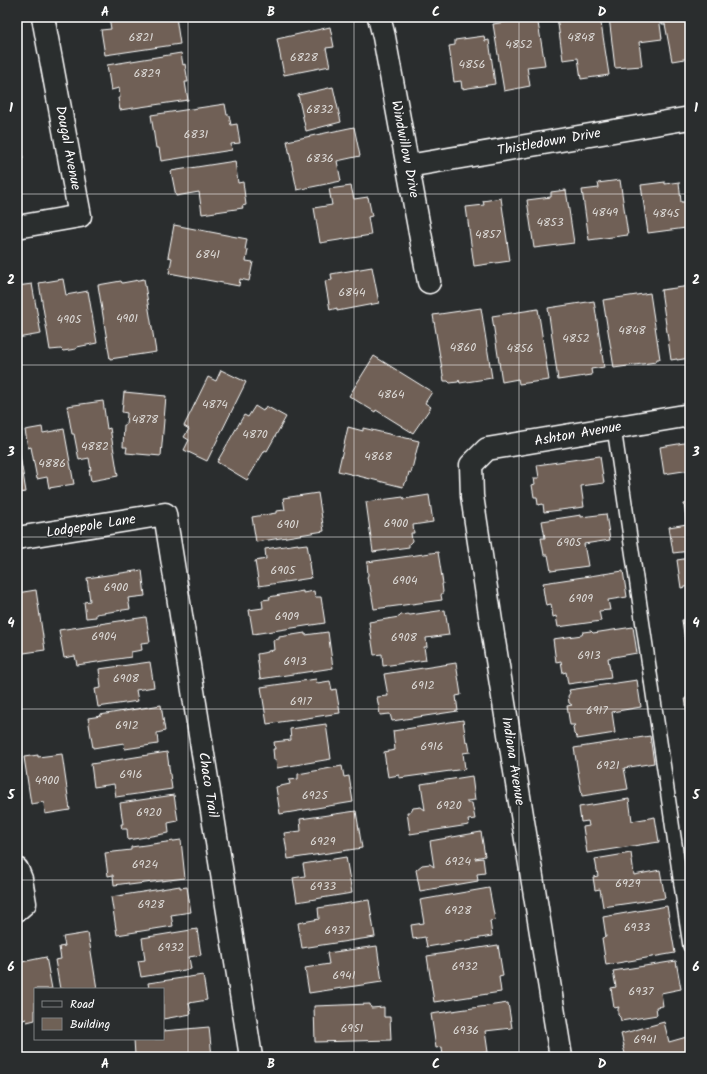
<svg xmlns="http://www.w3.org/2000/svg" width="707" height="1074" font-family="Kalam,sans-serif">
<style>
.building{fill:#6f6156;stroke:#fff}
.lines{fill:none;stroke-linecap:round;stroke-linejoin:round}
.service-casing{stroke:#fff;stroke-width:16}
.minor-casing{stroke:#fff;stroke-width:25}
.service{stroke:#2a2d2e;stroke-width:13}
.minor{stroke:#2a2d2e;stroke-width:22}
.grid{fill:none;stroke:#fff;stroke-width:1;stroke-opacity:0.55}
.labels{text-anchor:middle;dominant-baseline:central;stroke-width:3;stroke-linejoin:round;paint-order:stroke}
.number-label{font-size:12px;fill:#dbd8d5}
.street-label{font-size:14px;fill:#fff;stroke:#2a2d2e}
.neatline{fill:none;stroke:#fff;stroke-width:1.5}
.grid-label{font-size:13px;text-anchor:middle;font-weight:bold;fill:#fff}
</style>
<rect width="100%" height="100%" fill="#2a2d2e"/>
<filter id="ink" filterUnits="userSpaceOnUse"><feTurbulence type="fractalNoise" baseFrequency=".025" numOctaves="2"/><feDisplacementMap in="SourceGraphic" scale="8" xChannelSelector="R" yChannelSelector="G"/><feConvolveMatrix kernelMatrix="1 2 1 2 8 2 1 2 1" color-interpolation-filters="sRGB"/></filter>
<g filter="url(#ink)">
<path class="building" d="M109,17H176L180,44L105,55L101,30L111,29Z
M537,17L545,65L527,67L530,86L504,91L493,24Z
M557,17H600L609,75L581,79L578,58L563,60Z
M609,17H659L662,39L639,42L642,66L615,68Z
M661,17H690V58L672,61L665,24H662Z
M330,27L334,47L326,48L330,66L284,75L277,39Z
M484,36L485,41L489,40L495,84L462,89L461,81L454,82L449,46L455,45V40Z
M181,53L183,65L185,64L188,82H185L188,100L120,110L118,98H120L119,88L111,90L107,65Z
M333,87L341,122L306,131L298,95Z
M225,104L227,115H229L231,125L237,124L240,143L231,144L232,150L161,161L159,148H156L151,115Z
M17,123L23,158L17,159Z
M354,127L360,156L337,161L341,181L297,190L287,141Z
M235,161L238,183L243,182L246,205L242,206L243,208L202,214L199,192L176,196L171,171Z
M620,180L628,235L589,240L582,190L599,188L598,183Z
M665,182V184L679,182L681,202H685L688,225H686V228L648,233L641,185Z
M351,186L354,199L368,197L372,216L368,217L371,235L320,243L314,208L332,205L329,189Z
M566,190L574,243L534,248L527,200L551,197V192Z
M501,198L510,261L474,266L466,207L484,205L483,201Z
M174,225L247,239L245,250H248L246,261L253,262L249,281L240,279L239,286L169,273L172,258L168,257Z
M372,267L379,303L337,311V308L330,310L325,281L332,280L331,274Z
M63,279L66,295L88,291L97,343L77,347L76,349L63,351L61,349L50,350L39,283Z
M144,279L156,352L110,359L98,285L121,281L122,283Z
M32,284L41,334L17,338V286Z
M690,286V358L677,360V359L671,360L661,290Z
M650,293L660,359H657L656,362L614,368L603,300Z
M594,301L604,367L591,369L592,375L558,380L548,308Z
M481,308L492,378L460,383L459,380L458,382L450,383L448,381H444L433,315Z
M538,309L549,380L519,384L518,379L502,382L492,316Z
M374,356L432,392L425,403L431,407L413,433L376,410L375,412L349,396Z
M221,370L246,382L207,461L184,450L189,440L184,437L189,429L184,426L208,377L216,381Z
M124,392L166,396L161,456L126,453L127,447H123L124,425H126L127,413L122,412Z
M103,401L107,429L110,428L118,476L91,481L89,470H91L89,458L79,460L74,434H72L67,406Z
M255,406L263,411L266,406L286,417L267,451L265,450L247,480L217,462L244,415L248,417Z
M42,427L43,433L64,429L74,484L49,488L47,477L37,479L31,447L28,448L25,430Z
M348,427L363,431V428L419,441L411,473L409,472L407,481L404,483L403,487L338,471Z
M17,437L26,492L17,493Z
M690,442V470L664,474L660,447Z
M600,456L604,483L581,486L584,507L544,512L543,504L538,505L537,497H534L532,485L535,484L534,478H539L537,465Z
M318,493L324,531L256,542L252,517L276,513V511L285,510L283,498Z
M429,495L433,522L413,525L414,533H411L412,541L409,544V547L373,552L366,502L403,497L404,499Z
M690,503V551L673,553L669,527L687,524L684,504Z
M606,514L610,540L584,544L588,566L551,571L548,555H544L541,538H545L542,521L581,515V517Z
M298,544V545L307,544L310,562L309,563L311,578L259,586L255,561L266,559L265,549Z
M438,552L443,584H442L443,592L441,595L442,600L374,609L370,585L368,584L367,577L368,575L367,562Z
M690,558V586L681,588L677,560Z
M142,570L145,596L128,598L130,609L96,614V617L86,618L84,602L90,601L87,578Z
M623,571L627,597L608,600L610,610L599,611L601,621L558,627L556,616L553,617L551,604L546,605L545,601L543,588L544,587L543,583Z
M36,590L45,650L17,654V593Z
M303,591V593L314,591L315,597H321L325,623L253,634L249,610L263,608L262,600L270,599L269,597Z
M445,610L449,635L426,638L427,647H424L426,660L383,666L382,654L374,655L369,622L399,617L401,615L408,614L410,615Z
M146,617L150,642L141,643L142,650L131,652V657L77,665L75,656L64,658L59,630Z
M690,619V668H689L682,620Z
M633,627L637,653L608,658L611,678L568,684L566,672L563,673L561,661L556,662L553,639L582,635L583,632L591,631L593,633Z
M328,632L333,668L260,679L257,654L268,652V651L274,650L273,640L279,639V637L305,633V635Z
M150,662L154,687L136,690L138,701L98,707L95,689L101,688L99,669Z
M456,663L461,695L456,696L458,711L392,721L390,714L380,715L377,697L388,696L384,674Z
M316,679L317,683L330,681L332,690L336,689L340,713L267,724L261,687Z
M637,680L641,707L612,712L615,733L577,739V737L574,734L573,727L575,725H570L567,706L572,705L569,703L568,696L570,693L569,690Z
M685,698H690V723H689Z
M161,705L165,731L157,733L158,744L125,749L124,743L93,748L88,718L101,716L100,715Z
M463,720L466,742L468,741L470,752L463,753L465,769L399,778V775L388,777L384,752L395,750L393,731Z
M326,724L331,759L277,768L276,760H274L273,749H275L274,742L291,740L290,729Z
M650,736L654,763L624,768L628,789L582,796L574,748Z
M167,752L172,789L116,797L114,784L94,787L91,764Z
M62,754L70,810L45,814L44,802L31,804L24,757L38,755V757Z
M342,766L344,777L349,776L353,802L280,814L276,787L290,784L289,780L298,779V774Z
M472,776L475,800L467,801V803H472L475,819L468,820L469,825L410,834L407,812H410L413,808L421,807L425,810L421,784Z
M17,780L20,799L17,800Z
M174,795L178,821L168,823L169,833L128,840L127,829H122L121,824H123L120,803Z
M629,799L632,821L655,817L659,842L587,853L583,827L589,826L588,821L581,822L579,807Z
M356,811L362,848L288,859L284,833L301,831L300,819Z
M481,832L485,856L475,858V859L483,858L485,873L477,874L478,881L420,891L416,870L422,865L430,864L434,867L430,841Z
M181,840L185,878L129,885V883L114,885L113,875L108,876L105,853L131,850V847Z
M631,853L634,875L660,870L665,898L603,907L600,889L595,890L593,877L598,876L595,859Z
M346,857L352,893L297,902L293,878L305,876L303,864Z
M180,886V888L187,887L191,912L171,915L173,926L117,935L111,897Z
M489,888L495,920L490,921L492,936L427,947L425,937L413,939L411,925L424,923L420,900Z
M369,900L375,937L302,948L298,923L319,919L318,908Z
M667,906L675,953L606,965L602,938L606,937L603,917Z
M197,929L201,955L189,957L191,969L141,977L138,961L145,960L142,938Z
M88,933L97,989H60L55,960L61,959L59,947L65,946L63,937Z
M498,945L503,976L499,977L501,992L434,1002L427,956Z
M377,946L382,982L309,993L305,968L329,964L327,953Z
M46,957L52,989H35V1020L27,1022L26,1019L20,1021L17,1003V963Z
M676,961L681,989L661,993L663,1006L656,1007L657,1015L621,1021L620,1017L618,1015V1009L619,1007L614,1008L611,988L616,987L613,971Z
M203,975L207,1000L189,1003L191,1014L163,1019V989H149L148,983Z
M508,1003L512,1028L485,1031L488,1052L456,1057H443L442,1047L436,1048L431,1014Z
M370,1004L371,1008L384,1007V1017H390L391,1040L315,1042L314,1006Z
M664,1022L669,1042L690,1036V1057H626L623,1046H624L621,1034Z
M209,1027L212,1057L135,1056L134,1039H163V1031Z"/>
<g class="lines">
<defs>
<path id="service" d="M614,428L690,946"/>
<path id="minor" d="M379,17L384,37L429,282
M408,166L690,118
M17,227L80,216L43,17
M17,538L165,514L251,1057
M17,869L21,879L25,903L17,910
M561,1057L494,641L472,496L471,465L487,449L690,415"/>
</defs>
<use href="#service" class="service-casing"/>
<use href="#minor" class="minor-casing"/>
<use href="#service" class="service"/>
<use href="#minor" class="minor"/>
</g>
</g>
<path class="grid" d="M188,17V1057M354,17V1057M519,17V1057M17,194H690M17,365H690M17,537H690M17,709H690M17,880H690"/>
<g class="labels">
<g class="number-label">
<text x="141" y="37">6821</text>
<text x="581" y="37">4848</text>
<text x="519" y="44">4852</text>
<text x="304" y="57">6828</text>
<text x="472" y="64">4856</text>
<text x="147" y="73">6829</text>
<text x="320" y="109">6832</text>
<text x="196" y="134">6831</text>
<text x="320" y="158">6836</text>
<text x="605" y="212">4849</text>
<text x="666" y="213">4845</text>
<text x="550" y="222">4853</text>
<text x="488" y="234">4857</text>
<text x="208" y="254">6841</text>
<text x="352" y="292">6844</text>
<text x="127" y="318">4901</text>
<text x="69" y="319">4905</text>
<text x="632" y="330">4848</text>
<text x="576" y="338">4852</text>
<text x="463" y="347">4860</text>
<text x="520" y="348">4856</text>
<text x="391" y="394">4864</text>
<text x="215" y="404">4874</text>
<text x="145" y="419">4878</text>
<text x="255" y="434">4870</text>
<text x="95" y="446">4882</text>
<text x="378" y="456">4868</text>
<text x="52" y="463">4886</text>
<text x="396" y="523">6900</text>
<text x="288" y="524">6901</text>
<text x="569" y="542">6905</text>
<text x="283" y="570">6905</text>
<text x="405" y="580">6904</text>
<text x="116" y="587">6900</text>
<text x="581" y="598">6909</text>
<text x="287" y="616">6909</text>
<text x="104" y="636">6904</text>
<text x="404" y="637">6908</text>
<text x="589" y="655">6913</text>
<text x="295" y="661">6913</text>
<text x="126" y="678">6908</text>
<text x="423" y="685">6912</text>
<text x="301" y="701">6917</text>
<text x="597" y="710">6917</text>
<text x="127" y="725">6912</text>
<text x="432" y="746">6916</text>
<text x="608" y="765">6921</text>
<text x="131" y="774">6916</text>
<text x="47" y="780">4900</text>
<text x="315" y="795">6925</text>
<text x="449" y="805">6920</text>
<text x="149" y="812">6920</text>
<text x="323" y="841">6929</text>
<text x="458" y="861">6924</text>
<text x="145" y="864">6924</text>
<text x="628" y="883">6929</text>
<text x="323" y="886">6933</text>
<text x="151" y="904">6928</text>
<text x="458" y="910">6928</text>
<text x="637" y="927">6933</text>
<text x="337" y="930">6937</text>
<text x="171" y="947">6932</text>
<text x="465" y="966">6932</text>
<text x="344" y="975">6941</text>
<text x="641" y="991">6937</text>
<text x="352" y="1028">6951</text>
<text x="466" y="1030">6936</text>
<text x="645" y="1039">6941</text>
</g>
<g class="street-label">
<text transform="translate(549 142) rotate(-10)">Thistledown Drive</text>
<text transform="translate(68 148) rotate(79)">Dougal Avenue</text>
<text transform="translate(405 149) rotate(79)">Windwillow Drive</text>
<text transform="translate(578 434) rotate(-10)">Ashton Avenue</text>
<text transform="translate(91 526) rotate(-9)">Lodgepole Lane</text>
<text transform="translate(513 761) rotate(81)">Indiana Avenue</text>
<text transform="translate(208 785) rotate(81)">Chaco Trail</text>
</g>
</g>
<rect width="707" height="1074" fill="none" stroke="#2a2d2e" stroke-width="44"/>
<rect x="34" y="988" width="130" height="52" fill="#2a2d2e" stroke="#7f8182"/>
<rect x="42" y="1001" width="20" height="6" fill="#2a2d2e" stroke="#7f8182"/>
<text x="70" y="1008" font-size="12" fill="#ffffff">Road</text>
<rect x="42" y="1018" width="20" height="12" fill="#6f6156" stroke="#7f8182"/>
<text x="70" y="1028" font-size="12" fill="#ffffff">Building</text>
<rect x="22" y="22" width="663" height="1030" class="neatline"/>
<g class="grid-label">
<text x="105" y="16">A</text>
<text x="271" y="16">B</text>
<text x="436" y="16">C</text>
<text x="602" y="16">D</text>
<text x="11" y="112">1</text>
<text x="696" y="112">1</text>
<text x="11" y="284">2</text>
<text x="696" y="284">2</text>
<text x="11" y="456">3</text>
<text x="696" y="456">3</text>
<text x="11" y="627">4</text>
<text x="696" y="627">4</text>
<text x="11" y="799">5</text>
<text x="696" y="799">5</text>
<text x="11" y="971">6</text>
<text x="696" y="971">6</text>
<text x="105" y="1068">A</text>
<text x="271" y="1068">B</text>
<text x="436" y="1068">C</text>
<text x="602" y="1068">D</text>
</g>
</svg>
